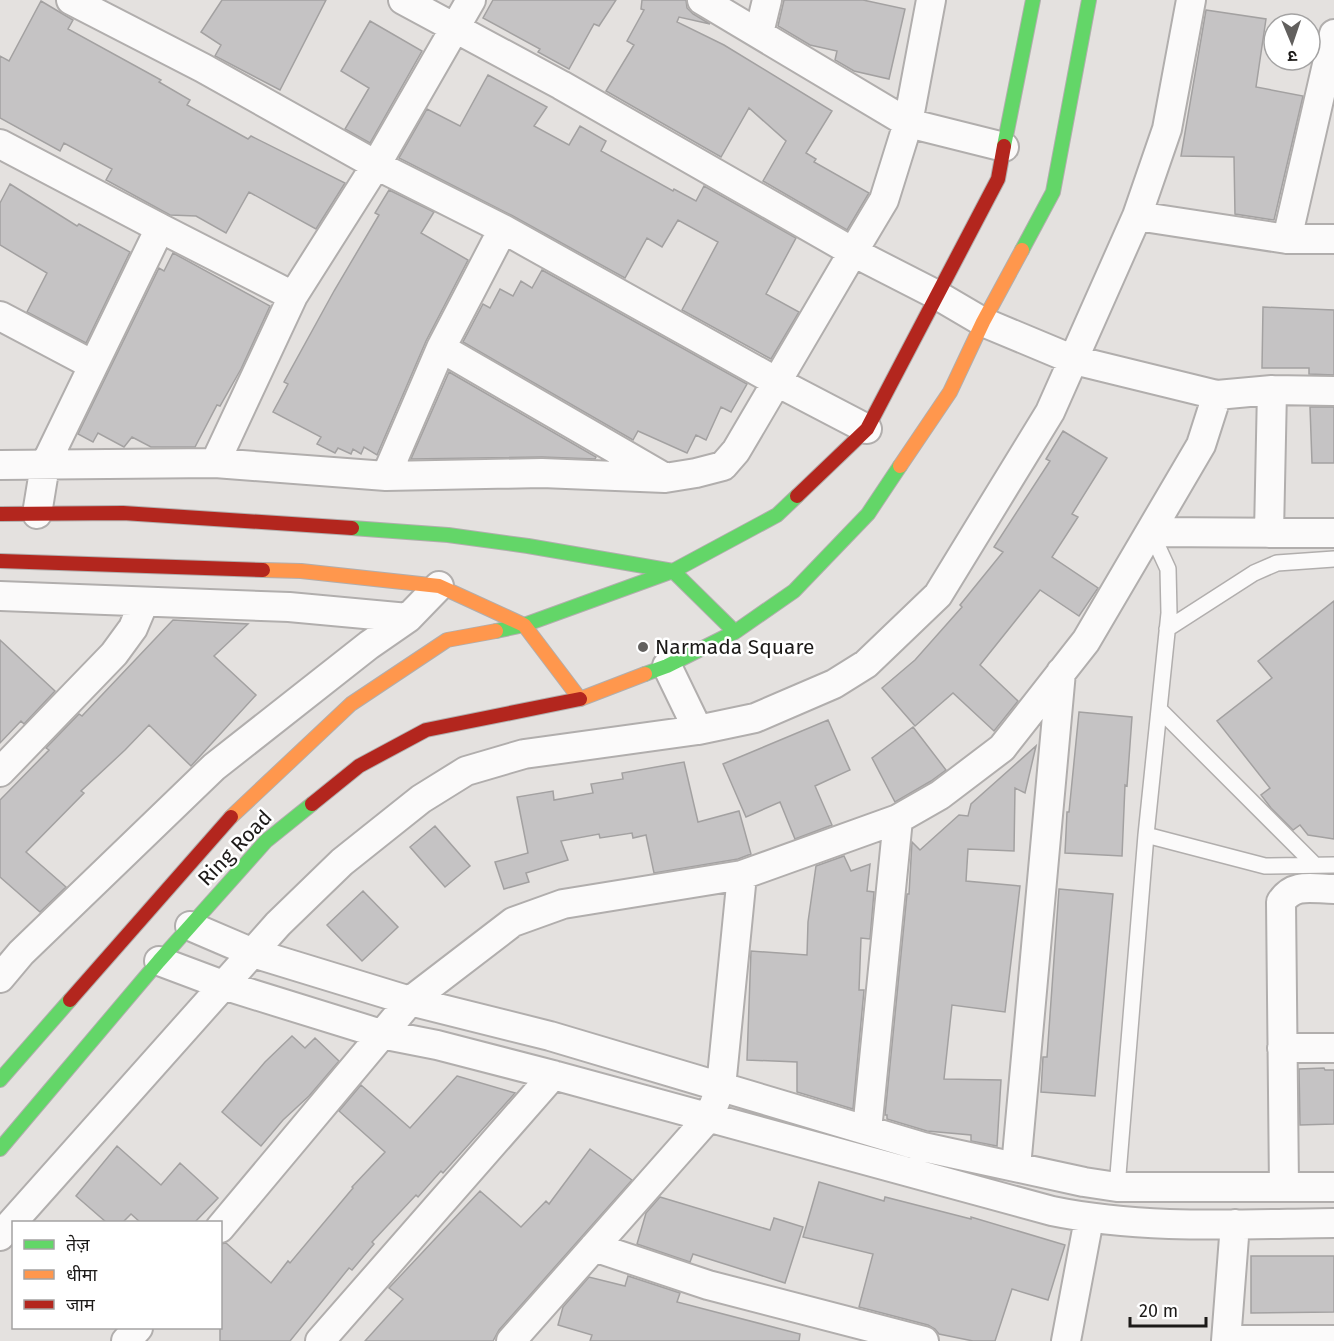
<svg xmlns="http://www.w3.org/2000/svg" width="1334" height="1341" font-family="'Fira Sans','Noto Sans Devanagari',sans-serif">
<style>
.building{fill:#c5c3c4;stroke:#a3a1a1;stroke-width:1.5}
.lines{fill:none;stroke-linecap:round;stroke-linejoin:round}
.lane-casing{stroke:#b1aead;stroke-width:18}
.street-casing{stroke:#b1aead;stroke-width:32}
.fast-casing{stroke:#b1aead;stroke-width:16}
.slow-casing{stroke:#b1aead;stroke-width:16}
.jam-casing{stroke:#b1aead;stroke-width:16}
.lane{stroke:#fbfafa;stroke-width:15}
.street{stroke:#fbfafa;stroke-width:28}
.fast{stroke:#63d668;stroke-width:14}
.slow{stroke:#ff974d;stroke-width:14}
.jam{stroke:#b3261e;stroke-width:14}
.poi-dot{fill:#62605e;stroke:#fff;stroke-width:2}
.labels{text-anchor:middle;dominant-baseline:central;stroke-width:5;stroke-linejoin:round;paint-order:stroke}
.poi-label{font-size:21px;fill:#1c1a18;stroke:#fff;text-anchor:start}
.street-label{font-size:21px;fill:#1c1a18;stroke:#fff}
</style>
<rect width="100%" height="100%" fill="#e4e1df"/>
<path class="building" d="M222,0H326L280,90L215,56L221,45L201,32Z
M493,0H616L599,26L594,24L569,69L538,52L540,49L483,18Z
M642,0H686L687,8L693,14L710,24L679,17L677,22L724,45L832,111L806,153L816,159L814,162L869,193L847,230L763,181L786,141L749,108L721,157L606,91L634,45L627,41L644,10L641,9Z
M784,0H863L905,9L889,79L854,71L835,60L837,51L810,45L778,26Z
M41,1L73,20L68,29L161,80L159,82L190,100L187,105L248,139L251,136L345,183L316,229L249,192L226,233L196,216L170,215L106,180L112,169L64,143L60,151L0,118V56L9,61Z
M1206,10L1266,19L1256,87L1303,96L1274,220L1235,214L1234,157L1181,156Z
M370,21L422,51L370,143L345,129L369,88L341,71Z
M488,75L547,107L534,126L569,145L580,126L606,141L601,151L673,191L674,189L696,201L704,186L796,238L766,294L799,312L771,359L682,310L718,242L678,220L662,247L647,238L625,278L511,215L399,158L427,109L460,126Z
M10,184L77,226L79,224L130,252L86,343L27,312L47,273L0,245V203Z
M389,190L434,212L421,233L468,260L426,341L377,455L364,447L361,454L353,449L351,454L338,448L335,453L317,444L321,437L273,412L288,384L284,382L334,291L379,215L375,213Z
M173,253L270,306L241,369L220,406L217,405L195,447H151L132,437L124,447L98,433L93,442L78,434L159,268L164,271Z
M542,270L747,384L731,412L721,407L706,440L696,435L687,453L638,431L633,440L463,342L483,304L490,308L500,289L513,296L521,281L532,288Z
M1263,307L1334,310V375L1309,374V368H1262Z
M449,372L596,457L595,459L542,457L411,459Z
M1310,407H1334V463H1312Z
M1063,431L1107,458L1072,514L1078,517L1052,557L1098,588L1079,616L1040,590L980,665L1018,701L994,731L953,693L915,726L882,688L915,660L962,607L960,605L1003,552L994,547L1050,461L1046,459Z
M1334,601V839L1308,835L1300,825L1293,830L1271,808L1261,795L1270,788L1217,721L1272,678L1258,661Z
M173,620L248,624L214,656L256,695L191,766L149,725L125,750L81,791L84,793L26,852L66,887L40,912L0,877V800L49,750L46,748L79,714L82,716Z
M0,640L55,691L24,724L21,721L0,743Z
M1079,712L1132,717L1127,786L1125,785L1122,856L1065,853L1067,812H1069Z
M828,720L850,770L815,786L832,825L795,839L780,802L746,817L723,764Z
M913,727L946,770L931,781L895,802L872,758Z
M1036,746L1025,793L1015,788L1014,851L968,849L966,881L1020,886L1005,1012L952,1005L944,1079L1001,1080L997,1146L971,1141V1135L927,1131L887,1119V1115H885L907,894H909L912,842L920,850L959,815L968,816L971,804Z
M684,762L698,822L739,811L751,854L738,859L654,873L646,835L633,838L632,833L600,838L599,834L561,841L568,860L526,873L529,882L504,889L495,862L528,853L517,797L553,791L554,800L593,793L591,784L623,779L622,773Z
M435,826L470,866L445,887L410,847Z
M844,856L851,871L870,864L867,891L874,892L870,939L861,938L859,990H864L853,1109L797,1092V1062L747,1060L751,951L807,955L808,922L816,866Z
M1059,889L1113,894L1095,1096L1041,1092L1043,1057H1047Z
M363,891L398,927L362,961L327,925Z
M292,1036L305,1048L315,1038L339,1061L309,1096L283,1120L261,1146L222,1112L265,1062Z
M1324,1068L1325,1070H1334V1124L1300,1125L1299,1069Z
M457,1076L515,1093L443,1173L441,1171L418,1197L416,1195L372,1242L374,1244L352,1270L349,1268L290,1341H220V1244L226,1243L271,1283L288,1261L290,1263L353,1188L352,1187L385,1152L339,1111L361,1085L410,1128Z
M117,1146L161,1185L180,1163L218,1198L195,1222H140L131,1214L123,1222H106L76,1196Z
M590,1149L632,1180L499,1330L493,1341H365L403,1299L389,1288L480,1191L521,1227L546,1201L549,1204Z
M819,1182L884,1201L885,1197L971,1219V1217L1065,1245L1048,1300L1012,1289L995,1341H973L939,1334L935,1329L928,1325L859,1307L873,1254L803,1237Z
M660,1197L770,1230L774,1218L803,1227L785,1283L693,1254L690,1262L637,1244L646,1213Z
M1251,1256H1334V1312L1251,1313Z
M628,1276L680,1293L677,1302L800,1334L799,1341H590L592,1335L558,1325L563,1307L589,1277L625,1286Z"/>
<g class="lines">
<defs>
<path id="lane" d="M1167,629L1254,573L1277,563L1334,559
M1159,709L1315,865
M1146,835L1265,866L1334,865
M1117,1187L1146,835L1169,613L1168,569L1151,532"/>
<path id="street" d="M71,0L203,68L376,165L503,229L777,382L867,429
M403,0L561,85L853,252L884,200L908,123L702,0
M931,0L908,123L1004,147
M759,33L767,0
M0,144L160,228
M1137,216L1287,239H1334
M1287,239L1334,34
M0,316L93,365
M441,348L662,476
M215,463L293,296
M0,465L215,463L386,476L542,473L665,478L696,473L723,466L736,451L853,252L937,295L983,322L1074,360L1217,395L1272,390L1334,391
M386,476L441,348L503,229
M37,514L45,465L160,228L293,296L376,165L471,0
M1151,532L1334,533
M1269,533L1272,390
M0,596L289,607L408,618L439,586
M698,730L755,718L834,684L866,664L938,595L1050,412L1137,216L1167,129L1191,0
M0,772L114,654L133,628L144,602
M190,926L253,953L410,1001L550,1036L923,1147L1084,1182L1117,1187H1334
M159,961L223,985L381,1034L437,1045L553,1075L1052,1211C1144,1230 1241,1224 1334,1223
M0,978L21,953L214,767L369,645L408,618
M1282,1048H1334
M867,1130L898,819
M1016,1167L1061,672
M1284,1187L1281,902C1294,882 1313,889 1334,889
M220,1228L410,1001L513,922L563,904L742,875L898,819L940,795L1002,748L1086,641L1201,445L1217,395
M0,1236L278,924L342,862L421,799L466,771L524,754L698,730L667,666
M594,1247L708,1285L924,1341
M1226,1340H1334
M126,1341L138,1328
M320,1341L553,1075
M511,1341L709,1117L721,1087L742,875
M1066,1341L1089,1219
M1226,1341L1235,1224"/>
<path id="fast" d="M1004,146L1033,0
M1022,250L1053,192L1089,0
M352,528L448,535L528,546L673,571L777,515L797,496
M496,631L524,625L673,571L735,632L667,666L645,674
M735,632L794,591L868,514L900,466
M0,1080L70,1000
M0,1149L159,961L266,841L312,804"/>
<path id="slow" d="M900,466L950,392L983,322L1022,250
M263,570L301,571L439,586L524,625L580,699L645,674
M231,817L351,704L447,640L496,631"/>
<path id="jam" d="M797,496L867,429L998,179L1004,146
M0,514L123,513L352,528
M0,561L263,570
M312,804L359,766L426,730L580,699
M70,1000L231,817"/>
</defs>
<use href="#lane" class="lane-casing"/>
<use href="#street" class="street-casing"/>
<use href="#fast" class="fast-casing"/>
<use href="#slow" class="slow-casing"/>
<use href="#jam" class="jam-casing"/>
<use href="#lane" class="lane"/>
<use href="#street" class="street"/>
<use href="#fast" class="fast"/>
<use href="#slow" class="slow"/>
<use href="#jam" class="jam"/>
</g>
<circle class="poi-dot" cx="643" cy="647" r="6"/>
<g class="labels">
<g class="poi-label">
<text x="655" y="647">Narmada Square</text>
</g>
<g class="street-label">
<text transform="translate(235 848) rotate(-46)">Ring Road</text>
</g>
</g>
<rect x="12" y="1221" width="210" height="108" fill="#ffffff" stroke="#a4a3a3" stroke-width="1.5"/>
<rect x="24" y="1240" width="30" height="9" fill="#63d668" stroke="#a4a3a3" stroke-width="1.5"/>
<text x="66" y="1251" font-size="18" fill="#1c1a18">तेज़</text>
<rect x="24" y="1270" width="30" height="9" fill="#ff974d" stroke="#a4a3a3" stroke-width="1.5"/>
<text x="66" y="1281" font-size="18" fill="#1c1a18">धीमा</text>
<rect x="24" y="1300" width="30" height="9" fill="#b3261e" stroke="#a4a3a3" stroke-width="1.5"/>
<text x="66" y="1311" font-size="18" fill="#1c1a18">जाम</text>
<g transform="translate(1292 42) rotate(178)"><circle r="28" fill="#ffffff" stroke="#a4a3a3" stroke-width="1.5"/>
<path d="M0-4.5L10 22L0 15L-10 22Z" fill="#62605e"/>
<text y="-9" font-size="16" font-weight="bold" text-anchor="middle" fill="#1c1a18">उ</text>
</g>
<path d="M1130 1317v9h76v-9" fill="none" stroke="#1c1a18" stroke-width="3"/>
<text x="1139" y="1317" font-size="18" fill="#1c1a18" stroke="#ffffff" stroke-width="4.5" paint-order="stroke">20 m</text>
</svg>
